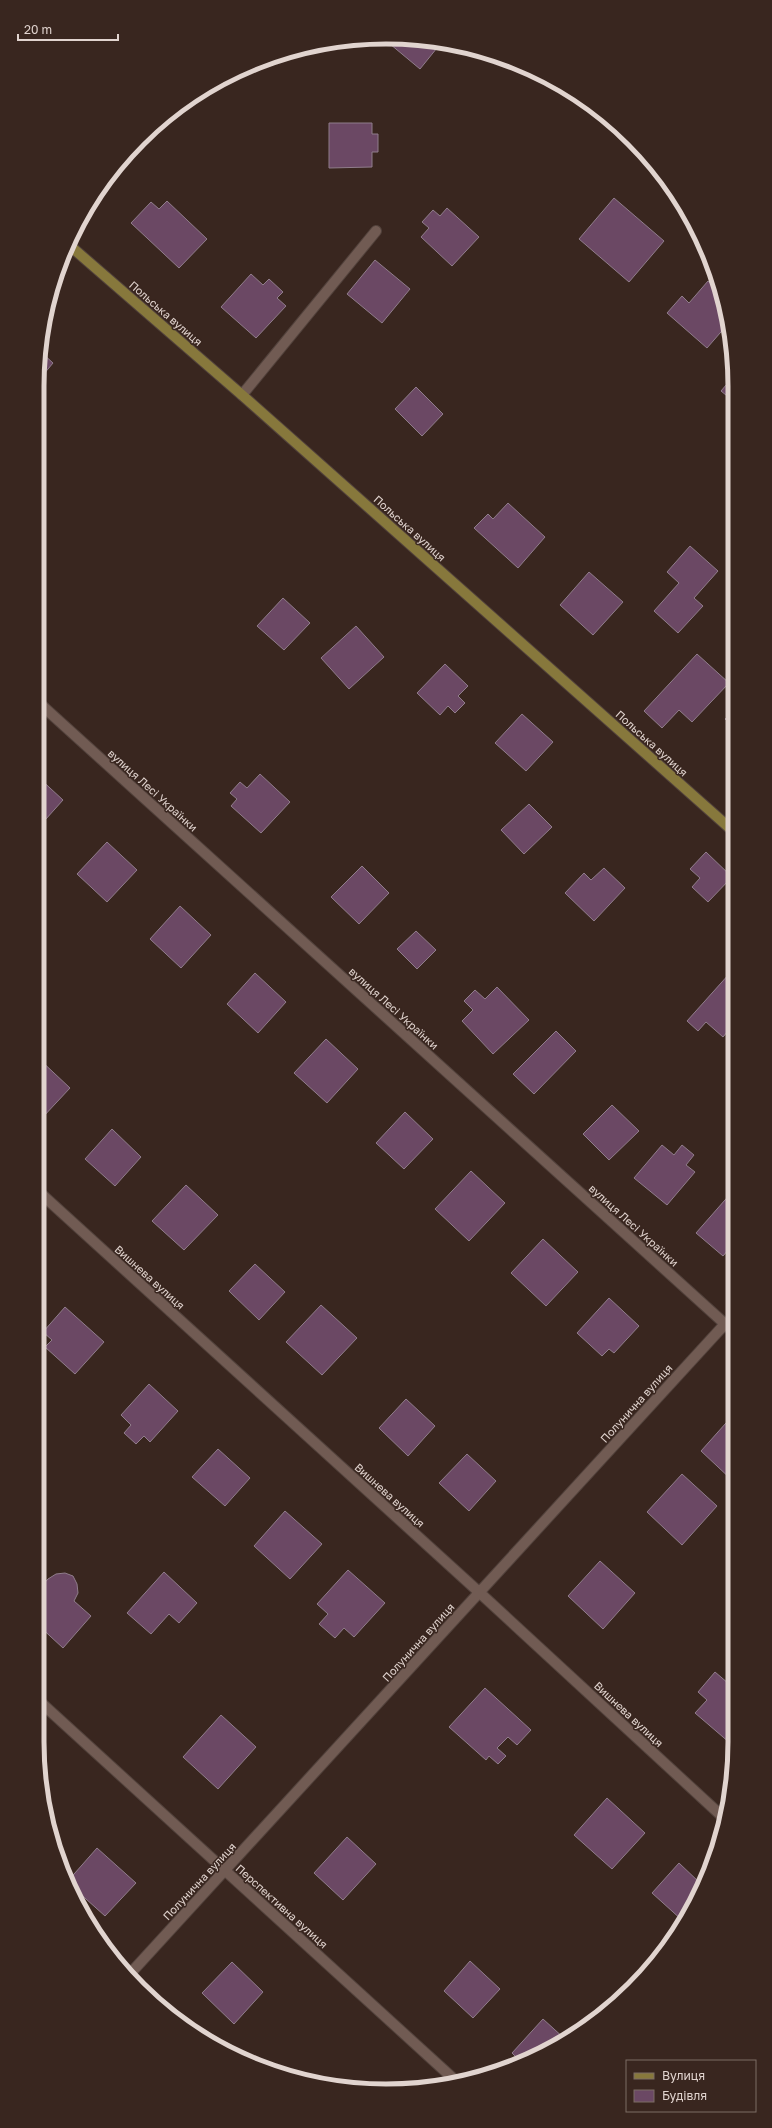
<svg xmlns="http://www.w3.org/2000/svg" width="772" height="2128" font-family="'Golos Text',sans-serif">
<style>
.building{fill:#6b4864;stroke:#907d8b}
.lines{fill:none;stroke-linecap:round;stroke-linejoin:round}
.lane-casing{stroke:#52423c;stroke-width:12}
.street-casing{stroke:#52423c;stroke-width:12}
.secondary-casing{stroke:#52423c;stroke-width:12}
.lane{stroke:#715b53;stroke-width:10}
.street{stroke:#715b53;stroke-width:10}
.secondary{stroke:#87783c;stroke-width:10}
.labels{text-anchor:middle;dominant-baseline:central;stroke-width:3;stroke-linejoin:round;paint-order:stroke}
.street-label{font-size:11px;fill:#e1d4cf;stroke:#39261f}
.rim{fill:none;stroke:#e1d4cf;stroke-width:5}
</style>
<rect width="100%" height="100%" fill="#39261f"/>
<path class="building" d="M409,38L441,43L420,69L384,39Z
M329,123H372V134H378V152H372V167L329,168Z
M614,198L664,241L629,282L579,239Z
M167,201L207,239L179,268L131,223L151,202L159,209Z
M447,208L479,237L452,266L421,237L429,228L422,222L433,210L440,216Z
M375,260L410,289L382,323L347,294Z
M251,274L263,285L269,279L283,292L277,298L286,306L256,338L221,307Z
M708,281L716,288L727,325L707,348L667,313L682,296L689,303Z
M41,352L53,363L38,381Z
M732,378V400L721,391Z
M416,387L443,414L422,436L395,409Z
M508,503L545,537L518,568L474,528L488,514L493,519Z
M690,546L718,571L694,598L703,606L678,633L654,611L679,583L667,572Z
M589,572L623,602L593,635L560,605Z
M283,598L310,623L284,650L257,626Z
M356,626L384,657L349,689L321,658Z
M697,654L729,683L692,722L679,710L662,728L644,711Z
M445,664L468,686L458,696L465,703L455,713L448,706L440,715L417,693Z
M733,712V727L725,719Z
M522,714L553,742L526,771L495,743Z
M260,774L290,802L261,833L231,806L237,799L230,793L240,782L247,788Z
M37,776L63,800L37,829Z
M529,804L552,827L524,854L501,830Z
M107,842L137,870L107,902L77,874Z
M706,852L732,877L708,902L692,887L700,878L690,869Z
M362,866L389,893L359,924L331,897Z
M604,868L625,888L594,921L565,893L584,873L591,880Z
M180,906L211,935L181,968L150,939Z
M416,931L436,950L417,969L397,949Z
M255,973L286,1002L258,1033L227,1004Z
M730,973L733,976V1025L723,1037L706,1022L698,1031L687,1021Z
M497,987L529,1020L493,1054L462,1021L473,1010L464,1001L475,990L485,999Z
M556,1031L576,1051L534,1094L513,1074Z
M326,1039L358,1069L327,1103L294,1073Z
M37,1057L70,1088L42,1118L37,1114Z
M612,1105L639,1131L609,1160L583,1134Z
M405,1112L433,1139L404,1169L376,1143Z
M112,1129L141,1157L115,1186L85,1159Z
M662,1145L674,1155L682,1145L694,1155L686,1165L695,1172L667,1205L634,1178Z
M471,1171L505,1203L469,1241L435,1209Z
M186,1185L218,1215L184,1250L152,1221Z
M732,1192L734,1194V1243L723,1256L696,1233Z
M543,1239L578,1272L546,1306L511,1273Z
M255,1264L285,1292L259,1320L229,1291Z
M609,1298L639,1326L614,1353L609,1349L602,1356L577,1333Z
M321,1305L357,1338L322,1375L286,1342Z
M65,1307L104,1342L75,1374L45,1347L52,1340L43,1332Z
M149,1384L178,1411L150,1442L144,1436L136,1444L124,1433L131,1425L121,1415Z
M406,1399L435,1426L408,1456L379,1428Z
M734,1414V1480L733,1481L701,1451Z
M218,1449L250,1478L225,1506L192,1477Z
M467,1454L496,1481L469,1511L439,1483Z
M682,1474L717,1506L682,1545L647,1512Z
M285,1511L322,1544L290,1579L254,1546Z
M600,1561L635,1593L603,1629L568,1596Z
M348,1570L385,1603L354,1637L344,1628L335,1638L319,1624L328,1614L317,1604Z
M164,1572L197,1603L179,1623L169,1614L151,1634L127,1613Z
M65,1573L73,1576L77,1584L78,1593L74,1601L91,1616L63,1648L37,1624V1591L48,1579L56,1574Z
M715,1672L735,1689V1737L730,1743L695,1713L707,1700L698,1692Z
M485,1688L531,1730L517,1745L508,1737L497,1748L506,1756L498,1764L489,1756L486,1760L449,1727Z
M221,1715L256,1747L218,1789L183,1757Z
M607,1798L645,1833L612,1869L574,1835Z
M347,1837L376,1864L343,1900L314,1873Z
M97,1848L136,1883L105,1916L67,1882Z
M679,1863L700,1883L683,1921L652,1893Z
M470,1961L500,1989L473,2018L444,1991Z
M232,1962L263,1992L234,2024L202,1993Z
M543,2019L565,2039L519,2060L512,2053Z"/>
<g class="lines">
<defs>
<path id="lane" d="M242,395L376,231"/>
<path id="street" d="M622,134L654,165
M37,701L734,1332
M37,1190L480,1593L725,1819
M37,1699L457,2082
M128,1976L725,1324"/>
<path id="secondary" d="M68,244L242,395L733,831"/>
</defs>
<use href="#lane" class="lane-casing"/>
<use href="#street" class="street-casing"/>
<use href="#secondary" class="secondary-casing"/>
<use href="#lane" class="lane"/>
<use href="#street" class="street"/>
<use href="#secondary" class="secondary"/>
</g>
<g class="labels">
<g class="street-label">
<text transform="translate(166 313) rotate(41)">Польська вулиця</text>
<text transform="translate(410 528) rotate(42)">Польська вулиця</text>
<text transform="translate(652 743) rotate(42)">Польська вулиця</text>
<text transform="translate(153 790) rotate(42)">вулиця Лесі Українки</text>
<text transform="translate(394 1008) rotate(42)">вулиця Лесі Українки</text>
<text transform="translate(634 1225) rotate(42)">вулиця Лесі Українки</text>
<text transform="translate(150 1277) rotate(42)">Вишнева вулиця</text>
<text transform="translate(636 1403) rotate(-48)">Полунична вулиця</text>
<text transform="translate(390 1495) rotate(42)">Вишнева вулиця</text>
<text transform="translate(418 1642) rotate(-48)">Полунична вулиця</text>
<text transform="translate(629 1714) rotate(43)">Вишнева вулиця</text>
<text transform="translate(199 1881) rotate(-47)">Полунична вулиця</text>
<text transform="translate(282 1906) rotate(42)">Перспективна вулиця</text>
</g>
</g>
<path d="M0 0H772V2128H0ZM386 44H386A342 342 0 0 1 728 386V1742A342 342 0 0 1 386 2084H386A342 342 0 0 1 44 1742V386A342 342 0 0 1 386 44Z" fill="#39261f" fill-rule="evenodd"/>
<path class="rim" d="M386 44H386A342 342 0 0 1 728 386V1742A342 342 0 0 1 386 2084H386A342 342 0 0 1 44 1742V386A342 342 0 0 1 386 44Z"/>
<rect x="626" y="2060" width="130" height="52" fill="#39261f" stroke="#7c6c65"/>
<rect x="634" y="2073" width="20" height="6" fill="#87783c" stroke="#7c6c65"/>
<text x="662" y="2080" font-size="12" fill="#e1d4cf">Вулиця</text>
<rect x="634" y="2090" width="20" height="12" fill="#6b4864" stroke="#7c6c65"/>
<text x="662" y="2100" font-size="12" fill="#e1d4cf">Будівля</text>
<path d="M18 34v6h100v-6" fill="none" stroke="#e1d4cf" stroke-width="2"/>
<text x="24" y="34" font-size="12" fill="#e1d4cf" stroke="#39261f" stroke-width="3" paint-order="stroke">20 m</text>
</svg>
